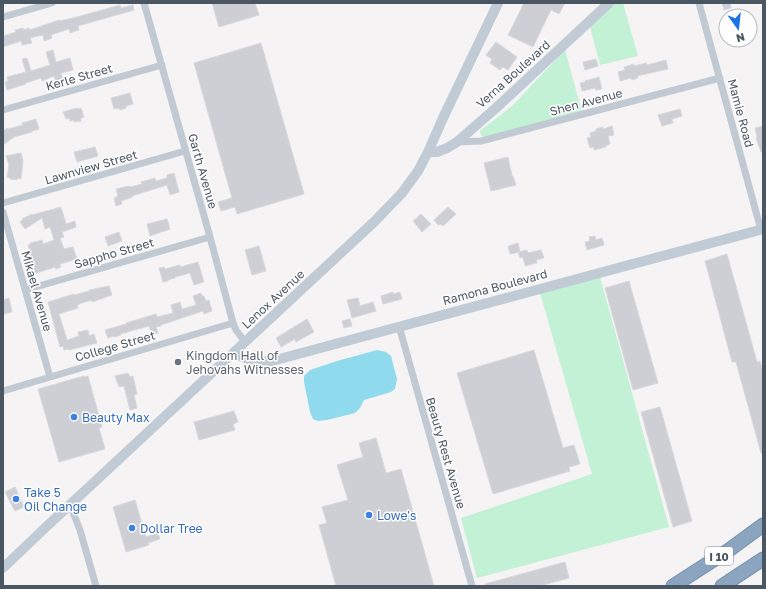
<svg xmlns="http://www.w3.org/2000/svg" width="766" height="589" font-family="'Golos Text',sans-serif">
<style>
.green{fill:#c3f1d5}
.water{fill:#90daee}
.building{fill:#cdcfd5;stroke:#d7d9de}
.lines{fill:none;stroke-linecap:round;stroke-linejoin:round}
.highway-casing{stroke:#7690ad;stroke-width:15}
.street{stroke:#c1cad2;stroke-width:7}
.secondary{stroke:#c1cbd6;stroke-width:10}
.highway{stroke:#8ba5c1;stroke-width:13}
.worship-dot{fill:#6b7280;stroke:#fff;stroke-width:1.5}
.shop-dot{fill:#3f7fe0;stroke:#fff;stroke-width:1.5}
.labels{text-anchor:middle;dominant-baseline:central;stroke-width:3;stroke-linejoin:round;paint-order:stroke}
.shield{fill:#fff;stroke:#808990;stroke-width:1}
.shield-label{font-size:11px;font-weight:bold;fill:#4a5661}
.street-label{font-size:12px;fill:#4a5661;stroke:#fff}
.worship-label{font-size:12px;fill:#5b616d;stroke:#fff;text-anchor:start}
.shop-label{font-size:12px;fill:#366cbe;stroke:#fff;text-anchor:start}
</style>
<rect width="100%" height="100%" fill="#f5f3f3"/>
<path class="green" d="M615,3H623L638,56L600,65L590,27Z
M565,50L582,112L484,137L481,135L480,131L512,106Z
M600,277L669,527L477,578L461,518L592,474L540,293Z"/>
<path class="water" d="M377,350L386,352L391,356L397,379L395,389L391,392L364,400L360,408L355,413L327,420L318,421L313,419L310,412L304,382V376L310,370L337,361Z"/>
<path class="building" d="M212,3H255L259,15L219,27Z
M524,3H565L559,14L551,10L533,47L508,35Z
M722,3H730L731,8L724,10Z
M120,5L121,8L133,5L134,10L78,26L79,30L70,33L69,29L51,35L52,38L44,41L43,35L30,38L32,43L22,45L21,41L3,47V36L16,32L15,30L23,28L24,30L29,28L30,30L59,20L60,21L77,17Z
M496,42L517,57L508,70L503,67L500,70L490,63L492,59L486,55Z
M261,43L304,194L237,214L235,207L221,211L218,202L232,198L194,63Z
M53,50L56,62L70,58L73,70L61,73L63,81L56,83L54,76L42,81L41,78L26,83V84L7,90L5,82L8,81L7,77L26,72L22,59L27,58L31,71L50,65L46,52Z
M596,59L598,66L585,70L583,62Z
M666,60L668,69L637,76L638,78L632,80L631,78L620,81L618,72L625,70L624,67L634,64V66L646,63L647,65Z
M599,77L602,89L596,90L595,88L582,91L580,83L585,82V81Z
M130,93L133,104L126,106V108L120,110L119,108L114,109L111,98Z
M77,108L78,109L81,108L84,117L81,118V121L74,122V120L70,121L69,118L66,119L63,112Z
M680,109L682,116L672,119L673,123L662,126L658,115Z
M36,119L39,129L32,131V132L14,137L3,145V131L7,128L8,129L23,125L22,123Z
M612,126L614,135L608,136L610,144L606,146V147L594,150V147L590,148L587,138L591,137L590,133L596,131V129L603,127V129Z
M763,126V152H761L756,138L757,137L755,128Z
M95,147L98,156L77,162L74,152Z
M21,153L23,161L21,179L17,178V180L10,179V178L7,177L9,165L6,156Z
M508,157L512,176H513L516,185L491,191L484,163Z
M174,173L179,192L170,195L167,185L132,196L133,197L121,201L122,204L116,206L114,198L118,196L116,189L129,186L130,187L142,184L141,182L155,178L156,181L167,178V175Z
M61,207L66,224L75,221L76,227L62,232L64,237L60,238L64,249L73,247L77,259L60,264L61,267L56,269L55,267L34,274L33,269L35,268L28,245L31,244L30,243L42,240L43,244L54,240L50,227L45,229L42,218L25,229L20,222L23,220L22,219L32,214V215Z
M448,207L456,214L443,226L440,224L438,225L434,220Z
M421,214L431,224L422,232L413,221Z
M167,219L170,229L150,236L147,224Z
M119,232L122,241L108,246L105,237Z
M595,236L596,240L602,238L604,245L587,250L585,242L590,241L589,237Z
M518,243L520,252L510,254L508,246Z
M259,246L266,271L252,275L245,250Z
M527,250L528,253L541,250L544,258L536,260L537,263L525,266L523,257L520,258L518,252Z
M727,254L757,362L760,361L763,372V453H761L736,362H732L705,261Z
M198,262L204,282L194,285L190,273L175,277V278L168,280V281L163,282L159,268L164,267L165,269L180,265V267Z
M629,281L658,383L633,390L605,288Z
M109,286L112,295L92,302V300L79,304V305H77L78,308L59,314L67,340L79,336L78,332L88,330L89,336L94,334L97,343L69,350V349L64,350L63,346L60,347L48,302L74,294L75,295L89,291V290Z
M393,292V294L400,292L402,299L383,304L381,296Z
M201,293L202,296H204L206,301L209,300L212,311L204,314L203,311L161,325V326L156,327L158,333L152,335L149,326L120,334L121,335L114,337L113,336L108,338L105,330L126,324V323L156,314L157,317L173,313L171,305L180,302L182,309L196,305L193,296Z
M9,298L12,312L4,314L3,310V300Z
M358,298L360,306L373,302L376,311L352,318L347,300Z
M307,319L314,332L296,342L295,339L281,347L276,338Z
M350,319L352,326L344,328L342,321Z
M534,350L563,448L574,445L580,464L569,467L570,471L493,494L457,373Z
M128,373L130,377L133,376L137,394L134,395L137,408L130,410L124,386L119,387L115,376Z
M84,376L85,377L88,376L102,427L99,428L105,449L59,462L38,389Z
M660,407L692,521L673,527L641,412Z
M234,411L238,422L233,424L235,430L199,440L194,422Z
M376,438L386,473L401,469L434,586H336L319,525L327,523L322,507L348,500L337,465L363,457L359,443Z
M15,487L24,507L15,511L5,492Z
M135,500L146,537L158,533L160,539L148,543L149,545L126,552L113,507Z
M565,562L569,578L539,586H486L485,584Z"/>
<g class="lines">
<defs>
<path id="highway" d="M673,586L729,550L763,525
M722,586L763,559"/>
</defs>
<use href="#highway" class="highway-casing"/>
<path class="street" d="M144,3L210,237L233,323L236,330L245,342
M699,3L761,230
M3,17L52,3
M3,110L162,65
M457,142L481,141L720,78
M3,203L185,151
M3,212L50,377
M25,290L210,237
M399,326L472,586
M3,391L233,323
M70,505L80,530L96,586"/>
<path class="secondary" d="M428,152H437L447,148L457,142L496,108L609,3
M234,353C249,360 254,363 272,361L763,229
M3,568L46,527L374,222L402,193L418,171L428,152L443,118L498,3"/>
<use href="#highway" class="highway"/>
</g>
<circle class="worship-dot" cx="178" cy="362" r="4"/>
<g class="shop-dot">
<circle cx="74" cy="417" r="4"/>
<circle cx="16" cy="499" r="4"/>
<circle cx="369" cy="515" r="4"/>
<circle cx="132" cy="528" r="4"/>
</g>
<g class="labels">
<rect class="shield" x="705" y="547" width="28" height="18" rx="3"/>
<g class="shield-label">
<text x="719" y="556">I 10</text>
</g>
<g class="street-label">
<text transform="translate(513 74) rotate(-42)">Verna Boulevard</text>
<text transform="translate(79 77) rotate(-16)">Kerle Street</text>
<text transform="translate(586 102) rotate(-15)">Shen Avenue</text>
<text transform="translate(741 113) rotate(75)">Mamie Road</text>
<text transform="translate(91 167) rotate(-16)">Lawnview Street</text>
<text transform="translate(203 171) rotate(74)">Garth Avenue</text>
<text transform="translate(114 253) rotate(-16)">Sappho Street</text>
<text transform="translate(495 287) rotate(-15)">Ramona Boulevard</text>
<text transform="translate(37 291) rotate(74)">Mikael Avenue</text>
<text transform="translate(273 299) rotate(-43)">Lenox Avenue</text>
<text transform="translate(115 346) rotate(-16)">College Street</text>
<text transform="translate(446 453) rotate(74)">Beauty Rest Avenue</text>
</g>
<g class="worship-label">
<text x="186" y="355">Kingdom Hall of<tspan x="186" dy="14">Jehovahs Witnesses</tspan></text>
</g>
<g class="shop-label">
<text x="82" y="417">Beauty Max</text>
<text x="24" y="492">Take 5<tspan x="24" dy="14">Oil Change</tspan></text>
<text x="377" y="515">Lowe's</text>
<text x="140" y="528">Dollar Tree</text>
</g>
</g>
<rect width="766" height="589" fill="none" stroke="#4a5661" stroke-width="8"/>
<g transform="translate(738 28) rotate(165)"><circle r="19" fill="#ffffff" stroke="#b7bbc0"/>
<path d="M0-3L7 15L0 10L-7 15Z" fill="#1a73e8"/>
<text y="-6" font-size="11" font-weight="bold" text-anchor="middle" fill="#4a5661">N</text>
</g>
</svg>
